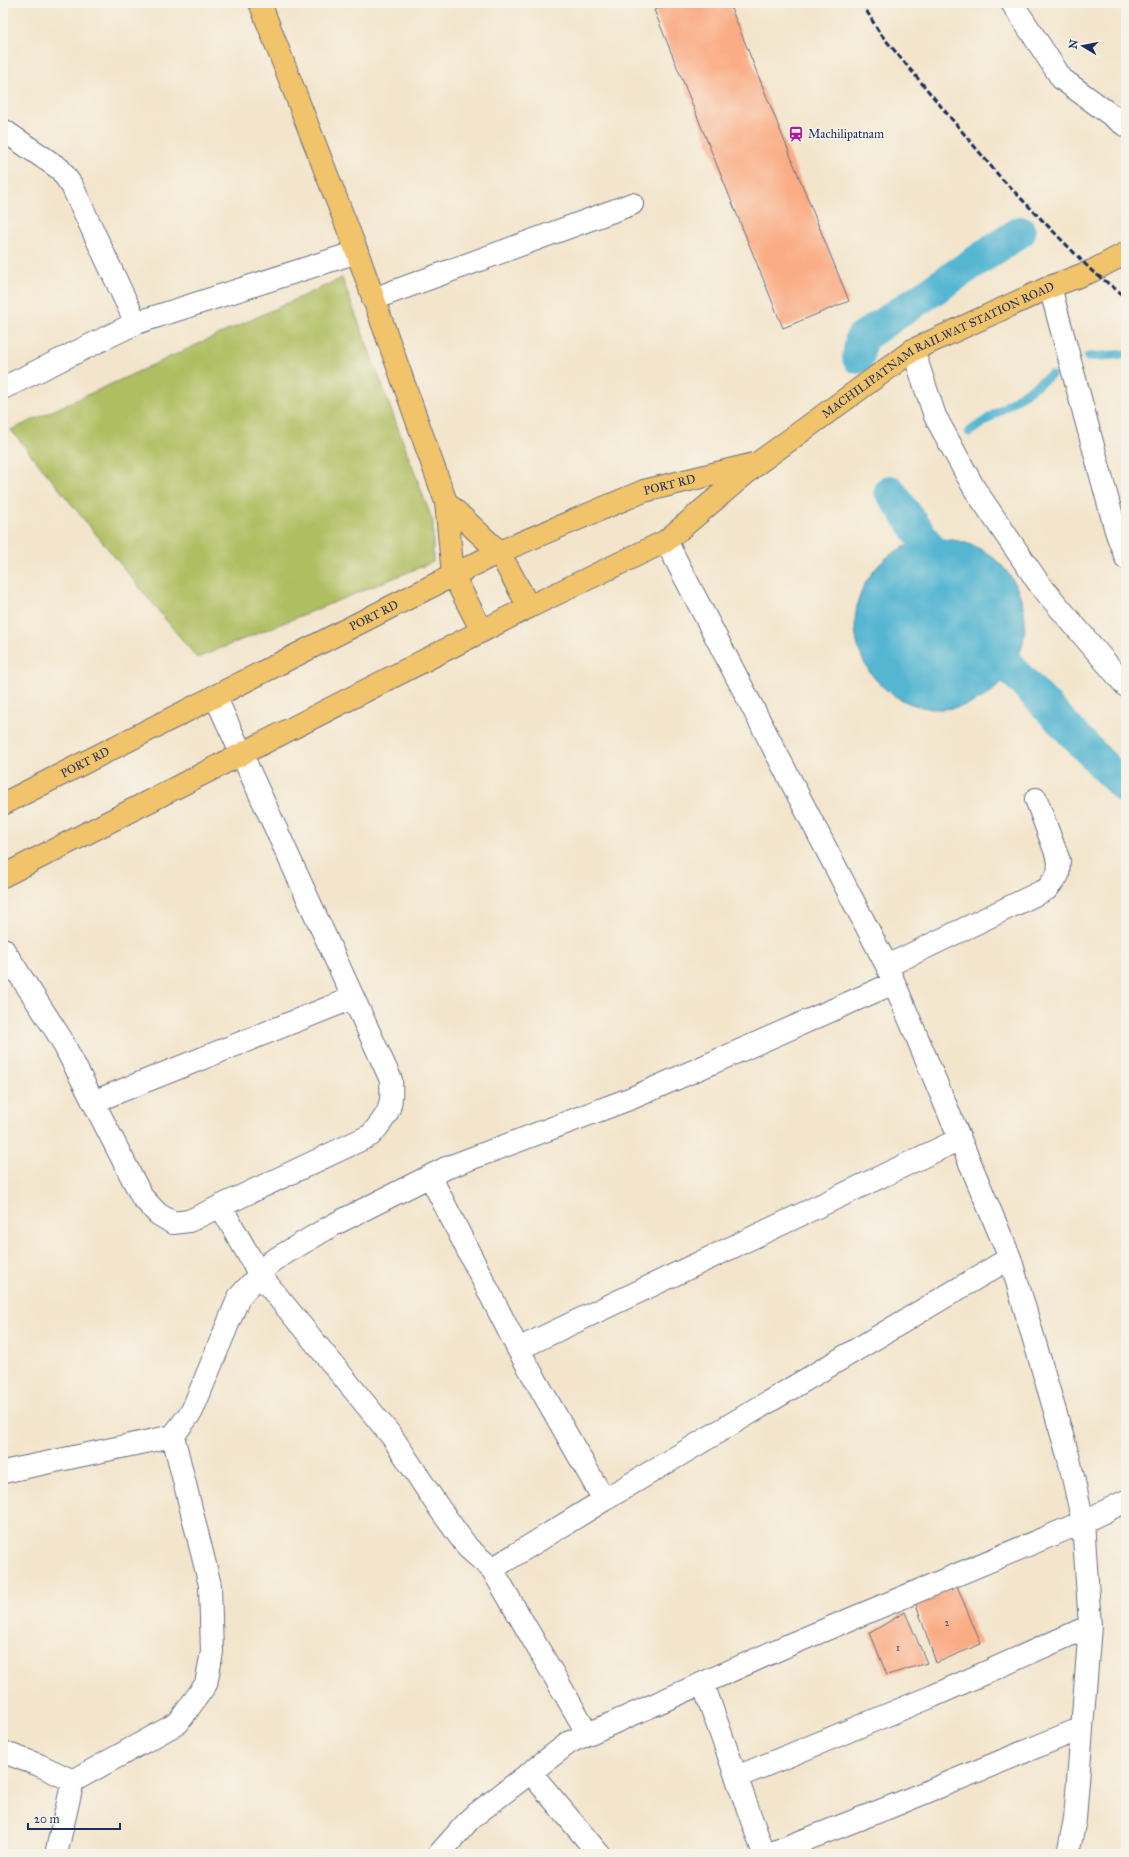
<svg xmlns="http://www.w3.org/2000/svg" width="1129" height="1857" font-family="'IM FELL Great Primer',serif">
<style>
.green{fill:#afbe61;stroke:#657660}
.water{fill:#54b6d2;stroke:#387298}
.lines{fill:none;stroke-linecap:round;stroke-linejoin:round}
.stream{stroke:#54b6d2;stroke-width:9}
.canal{stroke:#54b6d2;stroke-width:32}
.building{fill:#faac84}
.minor-casing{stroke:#676f84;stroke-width:24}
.major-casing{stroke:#676f84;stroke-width:24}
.minor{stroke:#fff;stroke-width:22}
.major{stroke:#f1c36a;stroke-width:22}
.rail{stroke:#1b2f5e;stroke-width:3;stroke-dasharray:6 3;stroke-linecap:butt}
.labels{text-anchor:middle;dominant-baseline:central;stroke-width:3;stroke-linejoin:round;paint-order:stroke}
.number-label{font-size:10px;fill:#534e68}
.poi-label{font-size:12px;fill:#1b2f5e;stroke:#f7f3e8;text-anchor:start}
.street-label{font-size:12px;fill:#1b2f5e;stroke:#f7f3e8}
</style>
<rect width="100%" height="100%" fill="#f7f3e8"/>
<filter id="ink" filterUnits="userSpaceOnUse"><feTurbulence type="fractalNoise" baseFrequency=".025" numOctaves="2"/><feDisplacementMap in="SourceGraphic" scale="8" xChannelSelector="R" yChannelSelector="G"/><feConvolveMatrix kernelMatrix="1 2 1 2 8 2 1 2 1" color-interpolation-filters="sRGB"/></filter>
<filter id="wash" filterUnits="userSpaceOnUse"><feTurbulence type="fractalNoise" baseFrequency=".012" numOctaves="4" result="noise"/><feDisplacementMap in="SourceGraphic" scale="16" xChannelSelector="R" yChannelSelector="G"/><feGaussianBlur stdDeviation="0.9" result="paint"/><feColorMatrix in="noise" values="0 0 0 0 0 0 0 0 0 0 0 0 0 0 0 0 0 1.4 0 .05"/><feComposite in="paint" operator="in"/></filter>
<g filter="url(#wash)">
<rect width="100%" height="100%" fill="#f3e5cc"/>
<path class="green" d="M342,278L433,522V562L197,658L11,430Z"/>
<path class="water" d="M855 624a85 85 0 1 1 170 0a85 85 0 1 1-170 0Z"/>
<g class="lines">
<path class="stream" d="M1088,357L1126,354
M969,432L1051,375"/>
<path class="canal" d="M858,358L861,338L1020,232
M890,491L949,575
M988,634L1013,671L1126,789"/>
</g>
<g id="blocks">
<path class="building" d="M672,3H729L849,301L783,328L654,10Z
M957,1586L981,1644L936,1663L915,1601Z
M905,1612L927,1663L887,1675L870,1633Z"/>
</g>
</g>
<g filter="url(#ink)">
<use href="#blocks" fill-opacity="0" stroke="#676f84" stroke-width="1"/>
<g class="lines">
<defs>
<path id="minor" d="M1012,3L1062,79L1126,126
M3,130L60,169L72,186L136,323
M1050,287L1116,531L1126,558
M373,299L632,204
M913,350L935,416L974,488L1040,585L1126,686
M3,388L136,323L357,252
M666,541L887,966L1010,1258L1069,1459L1083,1522L1090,1626L1075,1819L1068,1854
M3,949L60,1037L142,1197L158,1214L173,1223L189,1221L371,1135C389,1114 393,1107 391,1080L215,696
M887,966L1047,889L1058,875L1059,861L1036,799
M93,1102L353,998
M960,1139L518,1349L604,1500L1010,1258
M430,1176L518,1349
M221,1207L260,1275L393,1438L437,1505L468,1548L492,1569L588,1734
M3,1472L173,1436L192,1411L239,1297L272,1261L333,1225L446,1168L632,1098L894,983
M492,1569L604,1500
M703,1684L764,1854
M3,1752L39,1765L73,1781L56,1854
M531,1773L599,1854
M737,1777L933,1696L1090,1626
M73,1781L178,1723L206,1684L212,1652L210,1585L173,1436
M439,1854L471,1818L570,1742L791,1644L1083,1522L1126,1501
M769,1854L890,1807L1082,1728"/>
<g id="major">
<path d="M260,3L357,252L446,502L453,575L482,631"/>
<path d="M446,502L499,552L529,607"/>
<path id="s1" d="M3,804L499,552L644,491L754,464"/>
<path id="s2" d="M3,876L529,607L666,541L758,463L913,350L1050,287L1092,271L1126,253"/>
</g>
</defs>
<use href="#minor" class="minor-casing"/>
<use href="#major" class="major-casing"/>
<use href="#minor" class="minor"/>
<use href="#major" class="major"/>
<path class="rail" d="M862,3L879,32L1000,177L1092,271L1126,297"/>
</g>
</g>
<defs>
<symbol id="station-bare" viewBox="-9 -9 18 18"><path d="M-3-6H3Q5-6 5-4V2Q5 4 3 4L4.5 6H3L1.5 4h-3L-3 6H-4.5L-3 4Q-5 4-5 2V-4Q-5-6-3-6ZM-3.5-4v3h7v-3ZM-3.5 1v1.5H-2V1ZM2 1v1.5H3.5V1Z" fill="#b5179e" stroke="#f7f3e8" stroke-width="2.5" paint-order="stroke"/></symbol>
</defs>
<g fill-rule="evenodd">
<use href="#station-bare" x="785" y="123" width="22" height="22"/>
</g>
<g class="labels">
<g class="number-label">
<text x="947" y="1623">2</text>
<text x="898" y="1648">1</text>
</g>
<g class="poi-label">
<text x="808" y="134">Machilipatnam</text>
</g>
<g class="street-label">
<text stroke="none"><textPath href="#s2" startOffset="1077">MACHILIPATNAM RAILWAT STATION ROAD</textPath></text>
<text stroke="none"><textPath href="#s1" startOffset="740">PORT RD</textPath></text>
<text stroke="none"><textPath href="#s1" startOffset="416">PORT RD</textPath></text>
<text stroke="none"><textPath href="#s1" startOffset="92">PORT RD</textPath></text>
</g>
</g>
<rect width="1129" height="1857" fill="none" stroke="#f7f3e8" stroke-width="16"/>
<g transform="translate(1083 46) rotate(280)" stroke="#f7f3e8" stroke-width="3" paint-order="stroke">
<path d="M0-3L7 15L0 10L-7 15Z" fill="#1b2f5e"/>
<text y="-6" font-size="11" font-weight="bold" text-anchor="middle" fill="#1b2f5e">N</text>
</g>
<path d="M28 1823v6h92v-6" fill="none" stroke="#1b2f5e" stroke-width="2"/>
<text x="34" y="1823" font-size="12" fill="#1b2f5e" stroke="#f7f3e8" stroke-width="3" paint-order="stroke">20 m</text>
</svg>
